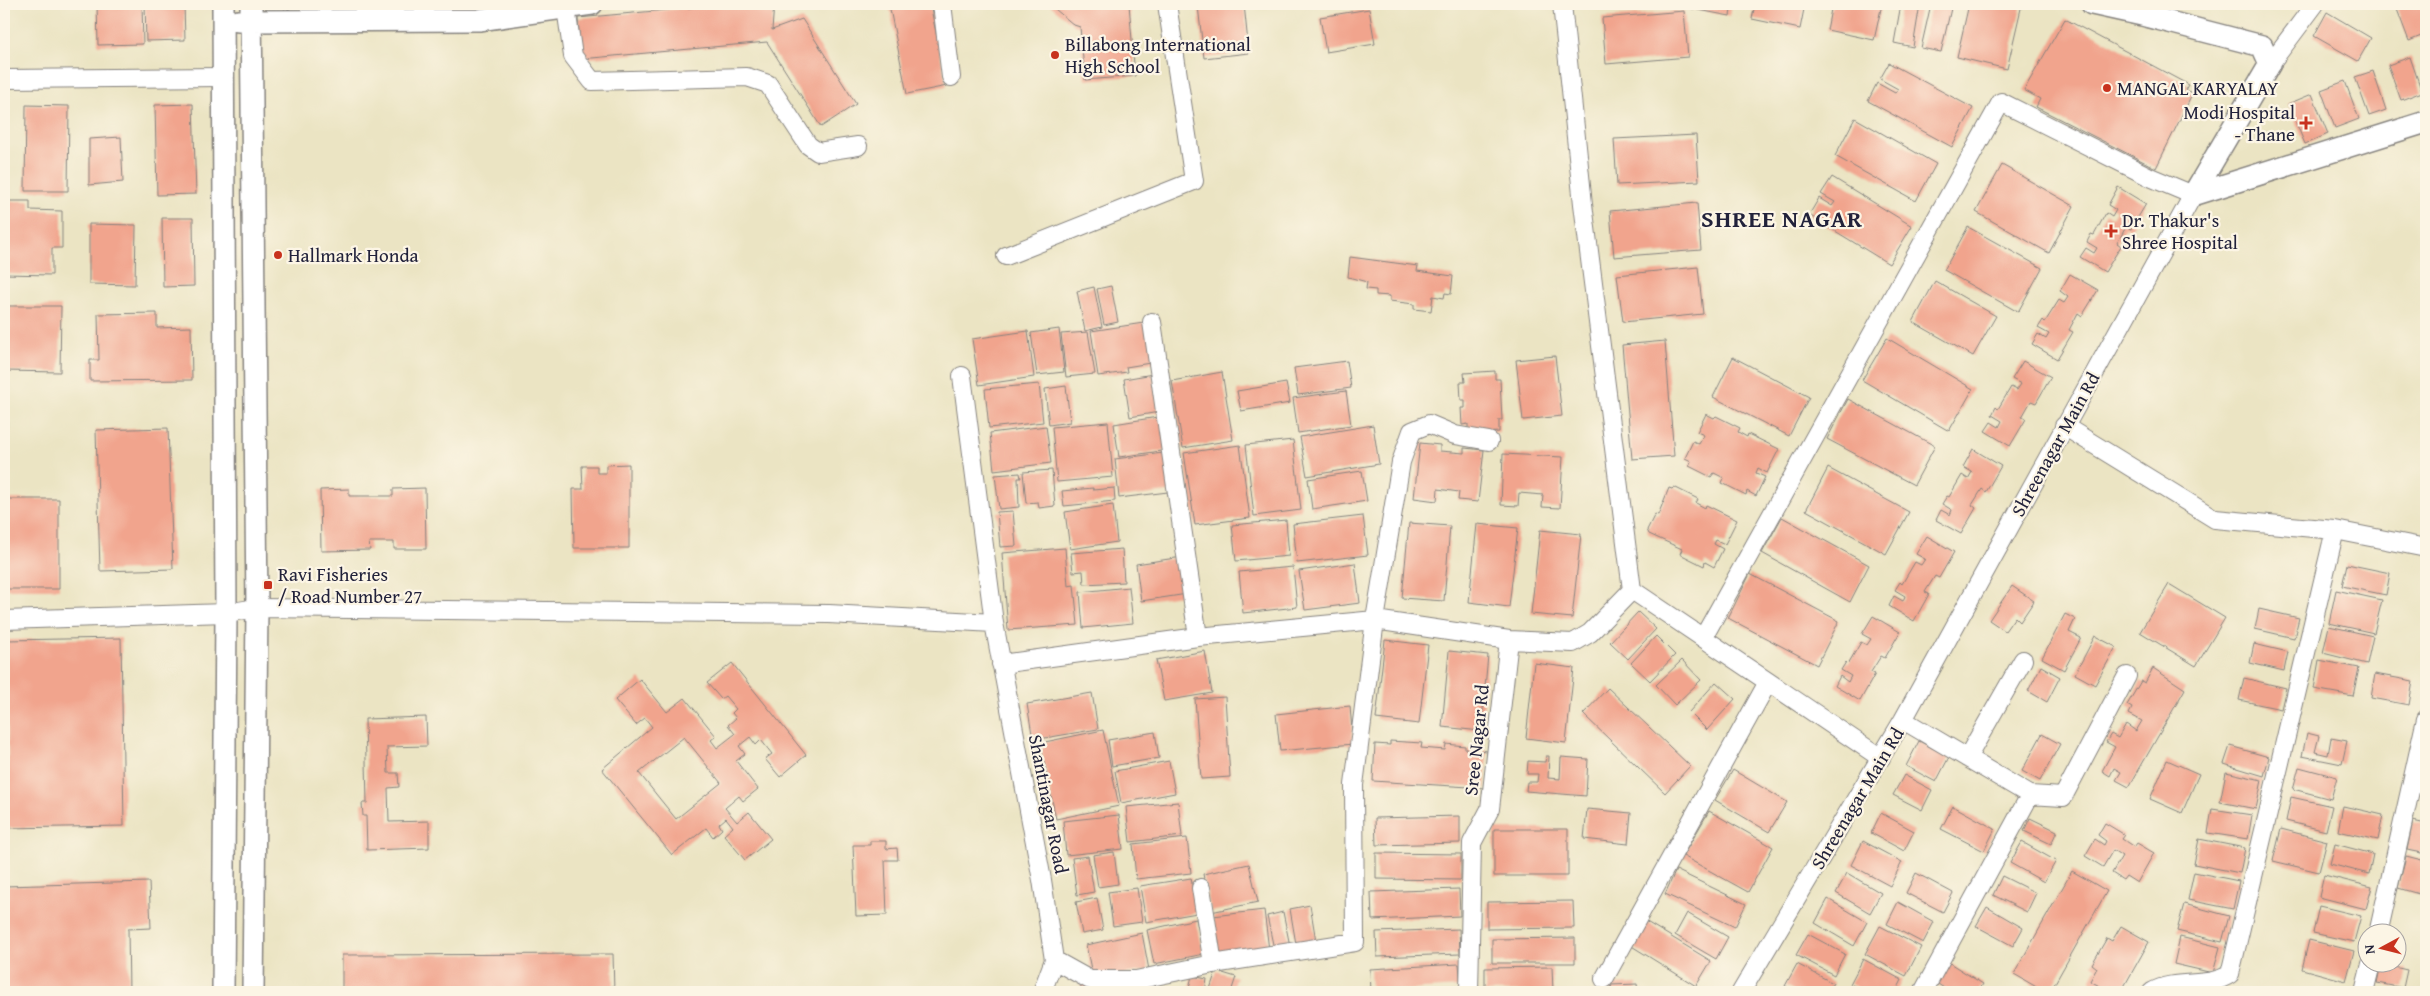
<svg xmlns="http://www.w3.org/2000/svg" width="2430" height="996" font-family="'Gentium Book Plus',serif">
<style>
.building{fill:#f1a48d;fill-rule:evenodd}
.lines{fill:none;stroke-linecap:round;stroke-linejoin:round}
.minor-casing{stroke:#86837f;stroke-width:20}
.tertiary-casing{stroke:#86837f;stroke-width:24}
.minor{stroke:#fff;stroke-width:18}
.tertiary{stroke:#fff;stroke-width:21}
.poi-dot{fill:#c8321e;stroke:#fcf5e5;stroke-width:2}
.labels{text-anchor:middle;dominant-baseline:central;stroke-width:4.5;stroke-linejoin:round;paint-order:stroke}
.poi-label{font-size:19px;fill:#22223b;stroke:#fcf5e5;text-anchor:start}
.street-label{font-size:19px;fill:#22223b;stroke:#fcf5e5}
.district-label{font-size:24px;font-weight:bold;letter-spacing:1px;fill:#22223b;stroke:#fcf5e5}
</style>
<rect width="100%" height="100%" fill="#fcf5e5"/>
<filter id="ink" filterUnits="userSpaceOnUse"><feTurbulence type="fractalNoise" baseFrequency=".02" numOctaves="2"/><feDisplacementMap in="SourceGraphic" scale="10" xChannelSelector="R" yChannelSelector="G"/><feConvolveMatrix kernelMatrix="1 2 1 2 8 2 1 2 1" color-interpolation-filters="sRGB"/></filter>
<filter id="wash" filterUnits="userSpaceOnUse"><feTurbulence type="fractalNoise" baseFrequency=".0096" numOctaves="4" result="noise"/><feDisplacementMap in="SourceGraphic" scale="20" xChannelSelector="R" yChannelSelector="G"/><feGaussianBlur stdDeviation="1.12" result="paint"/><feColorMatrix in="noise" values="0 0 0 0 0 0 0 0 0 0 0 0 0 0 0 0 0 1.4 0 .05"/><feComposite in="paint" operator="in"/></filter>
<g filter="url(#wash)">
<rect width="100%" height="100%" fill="#ebe4c3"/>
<g id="blocks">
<path class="building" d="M97,4H142L143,44L98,45Z
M145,4H184L185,40L146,41Z
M732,4H774L772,30L802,19L856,104L821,127L767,42L581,59L578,18Z
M889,4H930L947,86L907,94Z
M1049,4H1129L1135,76L1085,80L1080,27L1074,25Z
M1220,4H1244L1249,53L1204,58L1198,6Z
M1684,4H1732L1730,16L1683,7Z
M1755,4H1805L1800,29L1752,19Z
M1832,4H1882L1874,40L1827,30Z
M1901,4H1920L1913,47L1894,43Z
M1931,4H1952L1941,52L1921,48Z
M1969,4H2022L2007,69L1957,57Z
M2395,4H2426V34L2409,41Z
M1369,9L1375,44L1326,52L1320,17Z
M1684,11L1688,57L1606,64L1602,18Z
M2327,12L2371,38L2358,61L2314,36Z
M2065,19L2189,85L2186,90L2193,93L2156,168L2036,107L2040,99L2024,90Z
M2410,57L2422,92L2401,100L2388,65Z
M1889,63L1973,108L1952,147L1868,101L1877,83L1895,93L1898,89L1880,79Z
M2373,71L2386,110L2369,116L2355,77Z
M2345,81L2359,119L2335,128L2321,90Z
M2312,94L2328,134L2305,144L2288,104Z
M193,104L196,194L157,195L155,105Z
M26,105L69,106L68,191H25Z
M1855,118L1936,164L1916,201L1835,156Z
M1696,135L1699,181L1617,185L1614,139Z
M121,137L123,182L89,185V139Z
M2002,165L2074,206L2049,253L1976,212Z
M1832,177L1912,226L1889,264L1809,215L1819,198L1832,206L1835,202L1821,194Z
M2118,187L2146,204L2131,229L2126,227L2117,243L2121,246L2105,272L2080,257L2086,248L2094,253L2097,248L2087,242L2091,234L2094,235L2106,213L2112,217L2116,210L2108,205Z
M4,201H30V210L62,211V248H52V275L4,274Z
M1697,203L1701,250L1614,257L1610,211Z
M162,218H193L194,286L163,287Z
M89,224L136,225L135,285L89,284Z
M1968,227L2042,268L2018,312L1944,270Z
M1350,257L1418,266L1417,271L1453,276L1451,294L1445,293L1444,298L1433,296L1431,311L1414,309V304L1390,301V296L1376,295V290L1366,289L1367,282L1348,277Z
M1698,267L1703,314L1623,322L1617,275Z
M2070,274L2098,290L2082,316L2078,313L2069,330L2073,332L2057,359L2032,344L2038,334L2046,339L2049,334L2038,328L2043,320L2045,322L2059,300L2064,303L2068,297L2060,291Z
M1935,281L1996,316L1973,356L1913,322Z
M1111,286L1118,322L1104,325L1097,289Z
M1094,287L1102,327L1085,331L1077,291Z
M4,306H61L60,372L4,371Z
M157,313V328L191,327L192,380L90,381V360H99L98,314Z
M1150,322L1156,362L1126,367L1127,372L1098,376L1091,331Z
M1059,329L1064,372L1037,375L1031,333Z
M1028,331L1034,377L979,385L972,339Z
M1088,332L1095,374L1066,377L1061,334Z
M1887,338L1973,389L1949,431L1862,380Z
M1665,341L1674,456L1632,459L1622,345Z
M1555,356L1562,416L1523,420L1516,360Z
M1733,357L1809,397L1789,436L1713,397Z
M1347,361L1351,388L1298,395L1294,368Z
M2023,361L2051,377L2036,403L2031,401L2022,417L2026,419L2010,446L1985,431L1991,422L1999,427L2002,421L1992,415L1996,407L1998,409L2011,387L2017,390L2021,384L2012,379Z
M1495,371V379H1500L1502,420H1499V432L1468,434V424L1462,425L1461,408H1465V400H1461L1460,382H1465L1464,373Z
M1222,372L1233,440L1183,448L1172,381Z
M1153,374L1159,412L1130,417L1124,379Z
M1286,383L1290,403L1241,411L1237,391Z
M1039,384L1043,422L989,428L985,389Z
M1066,386L1070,422L1049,425L1045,389Z
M1346,391L1351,425L1298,433L1293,398Z
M4,398H8L7,463H4Z
M1848,399L1935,446L1914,485L1827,439Z
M1706,414L1714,418L1716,416L1740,428L1738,432L1747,437L1748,434L1779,449L1767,473L1758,468L1756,473L1765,477L1756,496L1747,491L1746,495L1722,483L1724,478L1714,473L1711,477L1689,466L1691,461L1685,458L1693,441L1699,444L1704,435L1697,432Z
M1164,416L1168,450L1119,457L1114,424Z
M1108,422L1113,477L1057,482L1052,427Z
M1373,425L1379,464L1307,476L1300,437Z
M1046,426L1051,463L994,470L990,433Z
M168,428L173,569L100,571L96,430Z
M1293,440L1301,510L1254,516L1246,445Z
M1420,443L1440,445V451L1464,453V448L1484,450L1478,502L1458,500L1459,492L1438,489L1437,501L1414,498Z
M1240,445L1250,518L1195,525L1184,453Z
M1973,449L2001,466L1986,492L1982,489L1972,505L1976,508L1961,534L1936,520L1941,510L1950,515L1952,510L1942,504L1947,496L1949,497L1962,475L1968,479L1972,472L1963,467Z
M1171,452L1176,491L1119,498L1115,459Z
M1503,454L1563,457L1560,508L1542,507L1543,495L1519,493L1518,506L1501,505Z
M629,464V548H574L573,489H583L582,466H597V473H606V465Z
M1828,468L1909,512L1886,554L1806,510Z
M1052,470L1055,506L1039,508L1038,502L1026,503L1023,472Z
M1362,471L1367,501L1312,509L1308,479Z
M1020,473L1021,478H1018L1019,507L999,509L995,475Z
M1674,487L1698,499L1696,503L1705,508L1706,505L1737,520L1725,544L1716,540L1714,544L1723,549L1714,567L1705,562L1704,566L1680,554L1682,549L1649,534L1647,530L1655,514L1658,515L1669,488L1672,489Z
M425,488L426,549H394V542H369L370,550L321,551L320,490L349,489V496H393V489Z
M1093,488V490L1114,488L1115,501L1064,506L1062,491Z
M4,499H59V589H4Z
M1113,505L1117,542L1070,549L1065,512Z
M1013,511L1016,546L1000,547L997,512Z
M1363,516L1368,555L1297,563L1293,524Z
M1782,517L1869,565L1850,602L1762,553Z
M1286,520L1289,556L1236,561L1232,525Z
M1409,523L1450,526L1444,601L1402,598Z
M1477,524L1518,528L1509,607L1469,602Z
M1540,530L1581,534L1572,618L1531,614Z
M1927,536L1954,552L1939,578L1935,576L1925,592L1929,594L1914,621L1889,606L1894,596L1903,601L1905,596L1895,590L1900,582L1902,584L1915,562L1921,565L1925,559L1916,554Z
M1065,548L1068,586L1074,585L1078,625L1008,630L1002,553Z
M1122,549L1124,582L1084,584L1083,571L1073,572L1071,553Z
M1189,556L1194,593L1141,601L1136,564Z
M1355,563L1360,603L1305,610L1299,571Z
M2347,564L2390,573L2386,595L2342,586Z
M1293,567L1297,607L1243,613L1239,572Z
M1750,574L1839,621L1817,665L1728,618Z
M2169,584L2225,618L2196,666L2140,632Z
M2012,586L2034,601L2020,622L2015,617L2005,631L1989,620Z
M1129,587L1133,623L1083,628L1080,592Z
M2336,590L2382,600L2374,633L2329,623Z
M2259,609L2299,618L2294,638L2255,629Z
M1638,612L1656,629L1628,659L1610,642Z
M2065,614L2075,619L2069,632L2081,638L2064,670L2042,658Z
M1873,616L1900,632L1885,658L1881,656L1871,672L1875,674L1860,701L1835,686L1840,676L1848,682L1851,676L1841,670L1846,662L1848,664L1861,642L1867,645L1871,639L1862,634Z
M2329,626L2373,636L2367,664L2323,653Z
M1656,636L1675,655L1650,681L1631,663Z
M2095,636L2116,647L2095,685L2075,674Z
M121,638L124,826L4,828V764H8L6,640Z
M1385,640L1428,645L1419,724L1376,719Z
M2254,644L2288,652L2284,671L2250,663Z
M1205,651L1212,693L1164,701L1156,660Z
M1449,651L1488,655L1481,731L1442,727Z
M1682,660L1701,680L1675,705L1656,685Z
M2319,660L2359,668L2353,696L2314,689Z
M732,663L806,755L780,777L765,759L772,754L761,740L756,745L750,737L739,746L745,754L736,761L758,789L743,801L739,796L725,808L737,822L749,812L771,839L745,860L724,835L733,827L726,818L719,824L722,829L713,837L706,828L672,855L602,769L652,727L645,718L636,725L615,700L640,679L667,712L685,698L716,736L711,740L717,748L735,734L728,725L736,718L732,713L736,709L725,696L721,699L707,683ZM684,737L721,783L676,819L639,773Z
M1534,663L1574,668L1566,743L1526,738Z
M2041,666L2060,677L2047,702L2028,691Z
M2153,668L2185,689L2129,787L2116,780L2121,772L2114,768L2110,776L2102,771L2115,747L2106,742L2111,734L2118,738L2126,724L2136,731L2142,721L2129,714L2132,708L2127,705L2141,681L2145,683Z
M2375,674L2413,681L2409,705L2371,698Z
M2244,678L2286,688L2281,709L2239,700Z
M1716,682L1735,699L1707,730L1689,712Z
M1608,688L1690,766L1665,793L1583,714Z
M1092,693L1098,729L1033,740L1027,704Z
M1225,697L1230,777L1201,779L1195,699Z
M1350,706L1353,744L1280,751L1276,714Z
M426,717L427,746L387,747L388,773H398L399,787L388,788L389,822L429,821V848L367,850L366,816H363L362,803H367L365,719Z
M1103,730L1119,806L1056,819L1040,743Z
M1155,732L1159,758L1112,766L1108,740Z
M2307,733L2319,736L2315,752L2328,755L2331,738L2347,741L2342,764L2302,756Z
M2042,734L2060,744L2040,781L2022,771Z
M1390,741L1422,743L1421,748L1445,750L1446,744L1465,746V749L1487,751L1485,788L1373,781L1375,744L1390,745Z
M1919,741L1949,757L1936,782L1906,766Z
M2230,746L2269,757L2264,776L2224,764Z
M1546,756H1549L1548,778L1560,779L1561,757L1588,759L1586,796L1526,791L1527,782H1537L1538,774H1527L1528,761L1545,762Z
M2167,760L2199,774L2182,813L2150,799Z
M1169,761L1175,793L1121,803L1115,771Z
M2299,767L2337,777L2331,799L2293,789Z
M1733,770L1787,802L1769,832L1715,800Z
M2226,772L2262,780L2256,809L2220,802Z
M1904,775L1932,790L1922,810L1893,795Z
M2291,797L2332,806L2326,831L2286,821Z
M1178,802L1182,836L1130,842L1126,807Z
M1953,806L1995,829L1984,851L1941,829Z
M2343,806L2383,815L2378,840L2338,831Z
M1587,809L1631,813L1628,844L1584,839Z
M2212,809L2252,815L2248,839L2208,833Z
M1709,811L1773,847L1748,892L1683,856Z
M1881,813L1914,831L1904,851L1871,833Z
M1119,815L1123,849L1066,855L1063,821Z
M1460,816V843L1376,845L1375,818Z
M2030,818L2057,831L2051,844L2024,831Z
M2413,821L2426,824V854L2407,850Z
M2105,823L2125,835L2122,839L2134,847L2137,843L2154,853L2137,883L2126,876L2123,880L2112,873L2122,856L2113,850L2103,867L2085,856L2095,839L2104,845L2106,841L2098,835Z
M1494,829H1568V876H1494Z
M2281,829L2327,841L2319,872L2273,861Z
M1187,838L1191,873L1136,879L1133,844Z
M2199,839L2245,848L2240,873L2194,864Z
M870,841H886V849L897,848L898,860H885L887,915L856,916L853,845H870Z
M1863,841L1902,862L1890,886L1851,865Z
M2022,842L2056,861L2044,882L2010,863Z
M2335,844L2373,854L2369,874L2330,864Z
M1114,852L1118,884L1098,887L1093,855Z
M1376,853L1461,854V880L1376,879Z
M1088,856L1094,892L1077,895L1072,858Z
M2406,856L2426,861V896L2398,888Z
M1249,864L1258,902L1211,912L1203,874Z
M1676,870L1746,904L1735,927L1665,894Z
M2072,871L2107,891L2050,992H2045L2014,974Z
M2194,872L2239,881L2233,909L2188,900Z
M1847,873L1881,893L1870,913L1836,893Z
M1916,873L1953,893L1943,912L1906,893Z
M2324,875L2372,887L2366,909L2319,897Z
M2002,876L2036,893L2027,912L1993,895Z
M1191,878L1197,913L1146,922L1140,886Z
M149,882L151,928L128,929L129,992H4V886Z
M1137,888L1142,922L1113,926L1108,892Z
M1459,889L1460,916L1372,920L1371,892Z
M1097,898L1103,930L1082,934L1076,902Z
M1828,899L1867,922L1854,946L1815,923Z
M1573,901L1574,928L1487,929V902Z
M1898,902L1934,922L1923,943L1887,924Z
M2184,904L2229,916L2222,942L2177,931Z
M1310,905L1316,941L1296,944L1290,909Z
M2319,906L2361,916L2354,942L2313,933Z
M1987,907L2023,928L2013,946L1976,926Z
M1264,910L1269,950L1218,956L1213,916Z
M1283,912L1291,951L1275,954L1267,916Z
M1687,913L1728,937L1716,959L1675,935Z
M1196,919L1204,954L1154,964L1147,930Z
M1645,921L1711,961L1696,986L1630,945Z
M1880,926L1921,947L1906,976L1865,954Z
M2121,926L2149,942L2121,992H2111L2090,981L2097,968L2092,964L2107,938L2112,941Z
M1459,929L1460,954L1377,957L1376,932Z
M1142,933L1149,970L1093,979L1086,945Z
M1808,934L1845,954L1834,975L1796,955Z
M2180,937L2220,947L2213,973L2174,964Z
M1575,938V963H1492V939Z
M2309,940L2354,951L2346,981L2302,969Z
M613,954L614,992H342V955Z
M1863,959L1902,980L1896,992H1867L1850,984Z
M1948,962L1983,984L1978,992H1950L1935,982Z
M1459,964L1461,987L1371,992L1370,969Z
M1797,964L1833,983L1828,992H1797L1785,986Z
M2381,964L2407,970L2403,988L2377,983Z
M1552,967L1553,991L1485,992V968Z
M1216,971L1236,977L1231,992H1209Z
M1192,976L1207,979L1205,992H1188Z
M1082,982L1127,984L1126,992H1080Z
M1637,984L1638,992H1612L1611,985Z"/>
</g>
</g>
<g filter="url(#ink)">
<use href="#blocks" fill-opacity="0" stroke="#86837f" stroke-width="1"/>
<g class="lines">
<defs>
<path id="minor" d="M942,4L951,77
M1562,4L1583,204L1632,590L1881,758
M566,8L573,56L592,81L747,77L768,84L808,145L818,152L858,146
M2270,64L2315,4
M4,79L222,77
M1006,256L1194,181L1167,4
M1152,322L1198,637
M962,376L994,623L1042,880L1054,960L1042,992
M2064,426L2215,519L2335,530L2426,548
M4,620L226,613L257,608L829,614L994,623
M1703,638L2001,102L2150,177L2193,195L1903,720L1741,992
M1001,664L1198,637L1375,620L1509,640L1573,643L1590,633L1632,590
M1903,720L2030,795
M1967,758L2023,660
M1201,888L1213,964
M2378,934L2426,719
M1054,960L1090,980H1136L1213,964L1355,942L1354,785L1375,620L1401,462L1412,431L1429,424L1455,435L1489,441
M1604,979L1768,682
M1469,992L1472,843L1490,809L1509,640
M1923,992L2030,795L2063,797L2127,676
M2152,992C2176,978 2208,989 2230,974L2335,530
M2364,992L2371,964"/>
<path id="tertiary" d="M223,4L226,613L223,992
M251,4L257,608L253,992
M2092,4L2142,15L2262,46L2270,64L2193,195
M238,21L479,20L592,4
M2193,195L2426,122"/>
</defs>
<use href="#minor" class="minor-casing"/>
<use href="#tertiary" class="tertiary-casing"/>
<use href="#minor" class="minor"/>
<use href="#tertiary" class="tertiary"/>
</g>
</g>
<g class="poi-dot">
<circle cx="1055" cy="55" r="5"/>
<circle cx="2107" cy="88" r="5"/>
<path d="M2303.5 115.5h5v5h5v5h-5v5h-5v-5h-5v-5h5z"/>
<path d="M2108.5 223.5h5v5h5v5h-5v5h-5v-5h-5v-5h5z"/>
<circle cx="278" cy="255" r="5"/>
<rect x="263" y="580" width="10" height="10" rx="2.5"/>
</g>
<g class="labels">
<g class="poi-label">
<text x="1065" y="44">Billabong International<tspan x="1065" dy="22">High School</tspan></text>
<text x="2117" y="88">MANGAL KARYALAY</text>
<text x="2295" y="112" text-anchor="end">Modi Hospital<tspan x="2295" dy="22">- Thane</tspan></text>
<text x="2122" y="220">Dr. Thakur's<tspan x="2122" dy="22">Shree Hospital</tspan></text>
<text x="288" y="255">Hallmark Honda</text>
<text x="278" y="574">Ravi Fisheries<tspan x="278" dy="22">/ Road Number 27</tspan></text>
</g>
<g class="street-label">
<text transform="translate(2055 444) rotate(-61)">Shreenagar Main Rd</text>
<text transform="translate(1476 740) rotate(-84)">Sree Nagar Rd</text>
<text transform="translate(1857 798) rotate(-59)">Shreenagar Main Rd</text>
<text transform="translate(1049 804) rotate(79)">Shantinagar Road</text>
</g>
<g class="district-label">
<text x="1782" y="218">SHREE NAGAR</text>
</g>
</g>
<rect width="2430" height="996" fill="none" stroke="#fcf5e5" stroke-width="20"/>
<g transform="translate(2382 948) rotate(263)"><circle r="24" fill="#fcf5e5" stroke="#a5a1a1"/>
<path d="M0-4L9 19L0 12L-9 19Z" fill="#c8321e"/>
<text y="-8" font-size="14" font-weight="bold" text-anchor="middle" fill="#22223b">N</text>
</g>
</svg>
